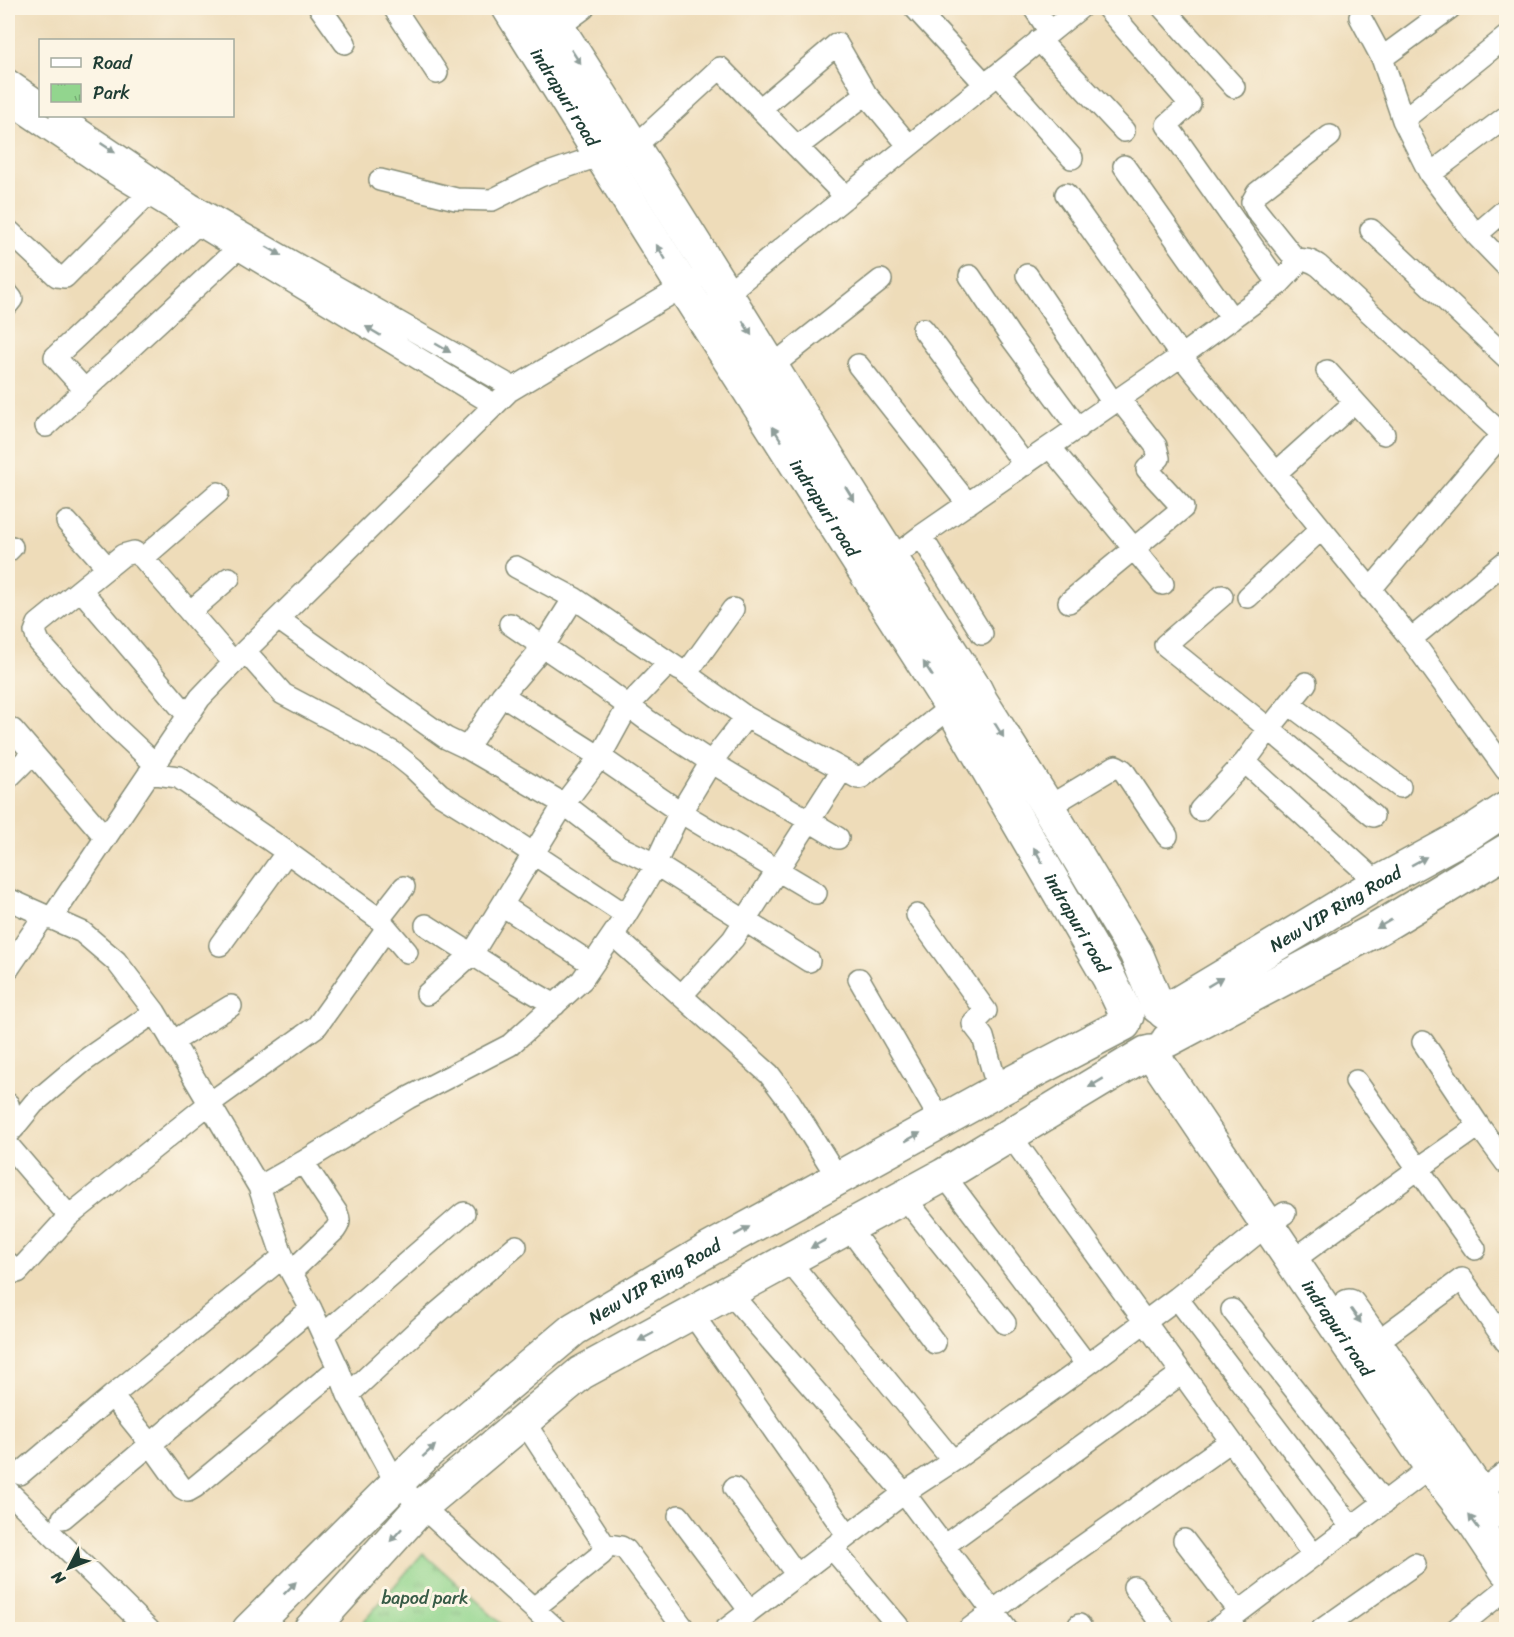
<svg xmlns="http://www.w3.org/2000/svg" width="1514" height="1637" font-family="Sriracha,sans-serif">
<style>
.park{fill:url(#park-tufts);stroke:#588961;stroke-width:1.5}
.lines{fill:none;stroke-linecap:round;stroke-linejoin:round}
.minor-casing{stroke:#868c76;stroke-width:24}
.primary-casing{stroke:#868c76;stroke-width:36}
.minor{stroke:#fff;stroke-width:21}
.primary{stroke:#fff;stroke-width:33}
.oneway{fill:#8f9e9a}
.labels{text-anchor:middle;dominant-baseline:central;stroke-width:6;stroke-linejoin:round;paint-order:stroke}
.street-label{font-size:18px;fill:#1f3d34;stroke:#fcf5e5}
.park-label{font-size:18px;fill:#365b46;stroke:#fcf5e5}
</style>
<defs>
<pattern id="park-tufts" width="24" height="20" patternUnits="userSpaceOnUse" patternTransform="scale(1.5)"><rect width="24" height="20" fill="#92d58e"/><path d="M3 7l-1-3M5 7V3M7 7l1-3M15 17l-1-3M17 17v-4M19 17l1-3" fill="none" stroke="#77ae75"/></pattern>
</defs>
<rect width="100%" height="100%" fill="#fcf5e5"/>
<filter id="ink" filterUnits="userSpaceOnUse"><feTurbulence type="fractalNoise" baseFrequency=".0167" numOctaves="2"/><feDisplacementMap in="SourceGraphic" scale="12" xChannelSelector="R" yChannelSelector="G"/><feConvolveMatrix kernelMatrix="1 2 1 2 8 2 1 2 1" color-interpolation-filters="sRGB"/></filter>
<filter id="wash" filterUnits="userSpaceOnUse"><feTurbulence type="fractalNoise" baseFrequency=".008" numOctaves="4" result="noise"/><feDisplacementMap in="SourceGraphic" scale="24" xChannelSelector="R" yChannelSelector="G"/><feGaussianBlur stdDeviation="1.35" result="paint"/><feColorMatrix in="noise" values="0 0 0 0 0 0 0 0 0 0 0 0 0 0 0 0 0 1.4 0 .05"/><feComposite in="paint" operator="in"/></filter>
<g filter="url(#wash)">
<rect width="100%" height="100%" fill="#eedcb9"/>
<path class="park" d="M423,1553L507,1629H357Z"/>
</g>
<g filter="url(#ink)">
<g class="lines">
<defs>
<path id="minor" d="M320,8L345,43
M394,8L437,73
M915,8L985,84
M1034,8L1050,32
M1107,8L1190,104L1167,125L1279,284
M1163,8L1234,87
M1360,17L1382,58L1403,120L1430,174L1476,235L1506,266
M557,28L584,8
M1039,40L1124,131
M1382,58L1450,8
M998,74L1072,158
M8,80L40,102
M8,102L115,174L495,405
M760,109L837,44L866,94
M60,116L191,204L514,388
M1403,120L1506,37
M797,147L866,94L909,146
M633,148L720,68L846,197
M1124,166L1232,319
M1430,174L1506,117
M380,180L456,199L492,200L540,176L601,155
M1066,194L1181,356L1411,639L1506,770
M1371,230L1506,357
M10,232L57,276L65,277L148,194
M1476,235L1506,209
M1294,259C1304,259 1311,260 1319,266L1502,434L1370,590
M1027,275L1113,403
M970,276L1010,336L1078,428
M8,294L12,299L8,304
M717,301L1080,8
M923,329L1025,465
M858,365L968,504
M771,367L881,280
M1327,371L1384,434
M85,390L55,357L206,216
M46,426L248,239
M1050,447L1163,584
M1276,473L1355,402
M218,493L143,558L234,663
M67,522L107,567
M921,536L982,634
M8,551L12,547
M143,558L134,552L123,555L38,624L35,632L39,642L110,722L155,764
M891,559L921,536L1181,356L1279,284L1294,268L1295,261L1292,255L1256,210L1252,202L1257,193L1330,136
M516,567L574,598L680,670
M81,590L188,716
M1222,596L1165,645L1269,729L1245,762L1378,883
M1248,597L1321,529
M1069,602L1183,508L1147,469L1159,458L1156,446L1119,399
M190,612L229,578
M278,619L446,738L467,748
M510,624L604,688L647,720L711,762L838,838
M1411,639L1506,561
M245,651L283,694L393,752L413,768L440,794L490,825L626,915
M669,663L628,706L600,757L680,812L816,893
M1306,683L1269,729L1373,816
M502,695L600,757L564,804L467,748L502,695L543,647L574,598
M1289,704L1400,787
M746,717L858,778L862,777L961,699
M13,730L106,838
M149,773L178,777L287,852L379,919L407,952
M8,778L32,754
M1048,807L1116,766L1123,770L1167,836
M1200,810L1245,762
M8,899L82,932L116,961L155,1012L259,1187L283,1257L311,1309L338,1368L348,1395L396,1483L557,1630
M502,905L592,964
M917,915L986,1011L973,1024L983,1037L998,1090
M51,919L200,698L245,651L509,391L694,280
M379,919L404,887
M426,925L517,983L555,1005
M613,935L769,1074L790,1102L838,1178
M220,945L287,852
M8,969L44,916
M859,979L941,1121
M427,994L472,954L564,804L620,847L655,864L809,961
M681,996L733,939L842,770
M172,1042L231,1006
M1423,1042L1479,1126
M1356,1081L1475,1249
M8,1104L14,1128
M8,1135L34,1103L84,1061L155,1012
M1010,1135L1314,1556
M8,1145L69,1216L18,1272L8,1263
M944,1175L1087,1365
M259,1187L303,1162L408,1098L510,1045L582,980L619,926L649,877L676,820L711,762L746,717L686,674L733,609
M904,1197L1005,1323
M69,1216L210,1103L317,1026L387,928
M848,1227L935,1343
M283,1257L112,1396L150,1443L182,1488L188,1491L195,1487L338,1368
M788,1260L953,1461
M1292,1261L1418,1169L1479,1126L1506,1163
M291,1272L335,1230C340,1223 340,1220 337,1213L303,1162
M729,1292L904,1493L1007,1630
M1177,1298L1352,1528
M1232,1310L1384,1503
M691,1312L848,1536
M323,1335L464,1213
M1375,1343L1462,1279L1506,1342
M348,1395L422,1326L516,1246
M523,1420L604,1544L602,1554L534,1608
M20,1474L112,1396
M734,1488L797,1575
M8,1491L149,1630
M1478,1493L1506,1472
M679,1516L750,1611
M63,1518L311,1309
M1184,1540L1239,1612
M604,1544L621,1547L626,1550L685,1630
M945,1545L1182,1373
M832,1548L898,1626
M1134,1587L1166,1630
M1079,1625L1082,1630
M725,1630L904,1493L953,1461L1087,1365L1177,1298L1267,1225L1285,1213
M968,1630L1033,1581L1231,1441
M1215,1630L1431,1467L1441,1462
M1321,1630L1415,1564
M1455,1630L1506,1589"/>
<g id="primary">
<path id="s1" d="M509,8L683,287L951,706L1109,978L1127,1016"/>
<path d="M545,8C691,233 829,464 975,689L981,701L1048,807L1136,953L1158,1007"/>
<path id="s2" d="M1164,1012L1378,883L1468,834L1506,809"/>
<path d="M1168,1040L1379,928L1506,851"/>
<path id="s3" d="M1151,1052L1431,1467L1476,1525L1506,1570"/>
<path d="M1349,1306L1493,1512"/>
<path id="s4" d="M249,1630L429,1451L574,1329L708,1250L998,1090L1124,1024"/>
<path d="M310,1630L422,1506L581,1373L944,1175L1146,1053"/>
</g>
</defs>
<use href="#minor" class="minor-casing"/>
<use href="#primary" class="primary-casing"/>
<use href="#minor" class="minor"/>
<use href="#primary" class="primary"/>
</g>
<defs><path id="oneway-solid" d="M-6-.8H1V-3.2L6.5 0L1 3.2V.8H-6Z" transform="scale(1.5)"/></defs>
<g class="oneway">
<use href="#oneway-solid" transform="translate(576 57) rotate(57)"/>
<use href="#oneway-solid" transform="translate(108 148) rotate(34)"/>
<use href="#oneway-solid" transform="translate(274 251) rotate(30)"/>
<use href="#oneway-solid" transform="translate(661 252) rotate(-122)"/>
<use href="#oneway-solid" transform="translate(747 328) rotate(58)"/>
<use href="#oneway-solid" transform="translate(373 331) rotate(-149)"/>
<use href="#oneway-solid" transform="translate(443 348) rotate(30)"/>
<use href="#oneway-solid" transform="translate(777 434) rotate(-123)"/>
<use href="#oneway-solid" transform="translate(850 494) rotate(58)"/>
<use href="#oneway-solid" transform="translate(928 669) rotate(-123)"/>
<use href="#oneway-solid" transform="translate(999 730) rotate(58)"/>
<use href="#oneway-solid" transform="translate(1038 855) rotate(-120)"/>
<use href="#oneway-solid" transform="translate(1419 861) rotate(-29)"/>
<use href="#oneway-solid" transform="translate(1384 924) rotate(150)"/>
<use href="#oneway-solid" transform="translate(1215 982) rotate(-31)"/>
<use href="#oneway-solid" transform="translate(1096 1083) rotate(149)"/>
<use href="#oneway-solid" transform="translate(913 1137) rotate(-29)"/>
<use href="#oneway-solid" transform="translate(742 1231) rotate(-29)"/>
<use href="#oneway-solid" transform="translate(818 1244) rotate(151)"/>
<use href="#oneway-solid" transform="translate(1356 1316) rotate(55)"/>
<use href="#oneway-solid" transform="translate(646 1337) rotate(152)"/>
<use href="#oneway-solid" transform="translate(429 1451) rotate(-42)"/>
<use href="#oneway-solid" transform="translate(1474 1522) rotate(-127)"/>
<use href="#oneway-solid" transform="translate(396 1535) rotate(132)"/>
<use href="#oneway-solid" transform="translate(290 1588) rotate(-45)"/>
</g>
</g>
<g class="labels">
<g class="street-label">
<text stroke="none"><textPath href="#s1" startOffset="105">indrapuri road</textPath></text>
<text stroke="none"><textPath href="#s1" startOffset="591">indrapuri road</textPath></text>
<text stroke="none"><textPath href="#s2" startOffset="200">New VIP Ring Road</textPath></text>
<text stroke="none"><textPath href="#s1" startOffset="1077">indrapuri road</textPath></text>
<text stroke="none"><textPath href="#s4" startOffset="537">New VIP Ring Road</textPath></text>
<text stroke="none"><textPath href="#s3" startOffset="333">indrapuri road</textPath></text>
</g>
<g class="park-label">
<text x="425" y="1598">bapod park</text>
</g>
</g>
<rect width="1514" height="1637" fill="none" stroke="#fcf5e5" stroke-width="30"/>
<rect x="39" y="39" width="195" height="78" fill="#fcf5e5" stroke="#a4ab9e" stroke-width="1.5"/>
<rect x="51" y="58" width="30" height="9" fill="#ffffff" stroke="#a4ab9e" stroke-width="1.5"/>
<text x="93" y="69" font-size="18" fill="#1f3d34">Road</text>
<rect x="51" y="84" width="30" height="18" fill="url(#park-tufts)" stroke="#a4ab9e" stroke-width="1.5"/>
<text x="93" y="99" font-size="18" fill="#1f3d34">Park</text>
<g transform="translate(69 1568) rotate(228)" stroke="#fcf5e5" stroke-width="4.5" paint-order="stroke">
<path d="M0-4.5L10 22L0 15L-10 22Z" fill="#1f3d34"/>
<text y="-9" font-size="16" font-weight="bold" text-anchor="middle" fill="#1f3d34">N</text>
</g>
</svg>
